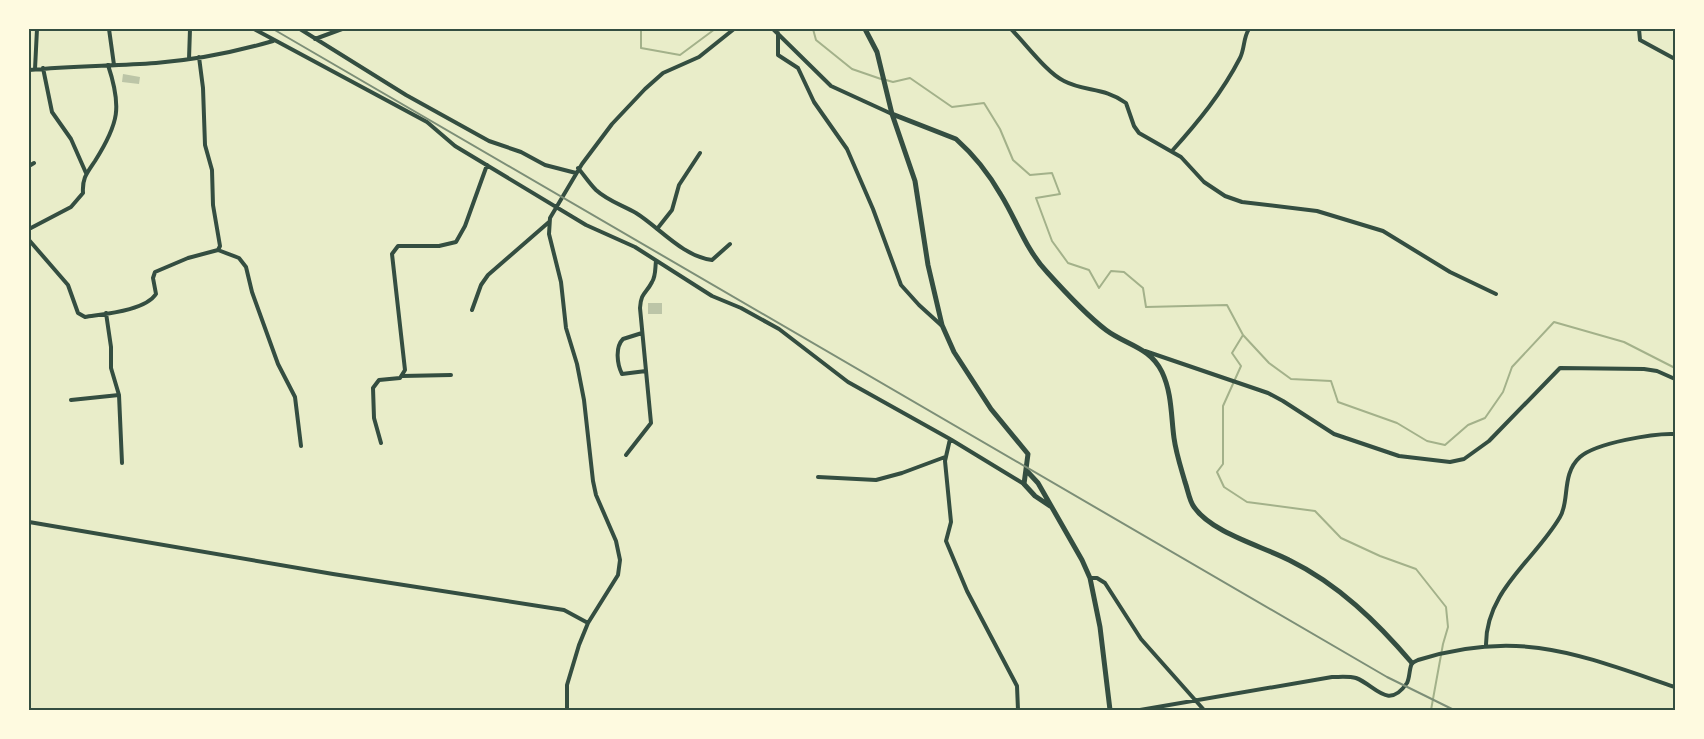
<svg xmlns="http://www.w3.org/2000/svg" width="1704" height="739" font-family="'DM Sans',sans-serif">
<style>
.lines{fill:none;stroke-linecap:round;stroke-linejoin:round}
.stream{stroke:#a3b18a;stroke-width:2}
.building{fill:#bcc5a7}
.minor{stroke:#344e41;stroke-width:4}
.tertiary{stroke:#344e41;stroke-width:5}
.rail{stroke:#7c8e77;stroke-width:2}
.neatline{fill:none;stroke:#344e41;stroke-width:2}
</style>
<rect width="100%" height="100%" fill="#e9edc9"/>
<g class="lines">
<path class="stream" d="M641,29V48L680,55L715,29
M813,29L816,40L852,69L881,79
M886,80L893,82L910,78L952,107L984,103L1000,129L1013,160L1030,175L1052,173L1060,194L1036,198L1052,241L1068,263L1089,270L1099,288L1111,271L1124,272L1143,288L1146,307L1227,305L1243,335L1269,363L1291,379L1331,381L1338,402L1397,423L1427,441L1445,445L1468,425L1485,418L1503,392L1512,367L1554,322L1624,342L1675,368
M1243,335L1232,353L1241,366L1223,406V464L1217,472L1224,487L1247,502L1315,511L1341,538L1380,556L1416,569L1446,607L1448,627L1443,644L1431,710"/>
</g>
<path class="building" d="M123,74L140,77L139,84L122,82Z
M648,303H662V314H648Z"/>
<g class="lines">
<path class="minor" d="M109,29L114,65
M254,29L427,122L455,146L586,225L635,247L712,296L741,308L779,329L848,382L950,439L1024,484
M300,29L406,95L489,141L521,152L545,165L576,173
M773,29L831,86L892,114
M1011,29C1025,43 1047,73 1064,81C1085,92 1104,87 1126,103L1134,126L1139,133L1181,157L1204,182L1225,196L1242,202L1317,211L1383,231L1450,272L1496,294
M1639,29L1640,40L1675,59
M778,33V55L798,68L814,102L847,149L873,209L901,285L919,305L941,325
M315,39L342,29
M189,59L190,29
M43,68L52,112L71,139L86,173
M35,69L37,29
M29,70C71,66 113,66 156,63C194,60 235,52 273,41
M1172,151C1198,122 1222,93 1240,58C1245,48 1243,38 1249,29
M29,166L34,163
M578,168C584,175 589,183 596,190C608,201 622,205 636,213C660,228 682,256 712,260L730,244
M29,229L71,207L83,193C82,178 87,173 95,161C119,123 122,107 108,65
M657,229L672,210L679,185L700,153
M29,240L68,285L78,313L85,317C103,314 145,311 156,294L153,278L155,272L188,258L218,250L220,246L213,205L212,170L205,145L203,88L199,57
M218,250L239,258L246,267L252,292L278,364L295,397L301,446
M472,310L481,285L488,275L549,222
M106,313L111,347V368L119,395L122,463
M642,333L623,339C615,347 617,364 622,374L646,371
M1145,351L1268,393L1283,401L1334,434L1399,456L1450,462L1464,459L1489,441L1560,368L1644,369L1657,371L1675,379
M402,376L451,375
M71,400L119,395
M950,439L945,461L951,522L946,541L967,591L1017,686L1018,710
M381,443L374,418L373,388L379,380L400,378L405,370L392,254L398,246H439L456,242L465,226L487,165
M626,455L651,423L640,308C641,292 646,294 652,282C656,276 655,268 656,261
M818,477L876,480L902,473L945,457
M29,522L333,574L564,610L588,623
M1090,578H1097L1105,583L1141,639L1204,710
M1486,646C1485,591 1535,560 1560,517C1570,501 1561,474 1580,457C1596,443 1654,433 1675,434
M567,710V685L579,645L588,623L618,575L620,560L616,541L596,495L593,481L584,400L577,364L566,328L561,282L549,234L550,218L582,164L612,124L645,89L663,73L699,57L734,29
M1140,710L1332,677C1340,677 1349,676 1356,678C1375,685 1388,711 1407,683C1410,677 1409,669 1412,663L1418,660C1520,628 1580,655 1675,687"/>
<path class="tertiary" d="M865,29L877,52L892,114L915,181L928,265L942,325L954,352L991,409L1028,454L1024,484L1035,496L1050,506
M892,114L956,139C974,155 989,174 1001,195C1017,221 1026,250 1047,272C1065,292 1085,314 1106,330C1126,345 1150,347 1162,372C1172,393 1171,416 1174,438C1176,453 1181,468 1185,482C1188,490 1189,500 1194,507C1212,533 1262,546 1289,560C1338,584 1377,622 1412,663
M1026,470L1038,483L1082,560L1090,578L1100,627L1110,710"/>
<path class="rail" d="M273,29L1387,677L1454,710"/>
</g>
<rect width="1704" height="739" fill="none" stroke="#fefae0" stroke-width="60"/>
<rect x="30" y="30" width="1644" height="679" class="neatline"/>
</svg>
